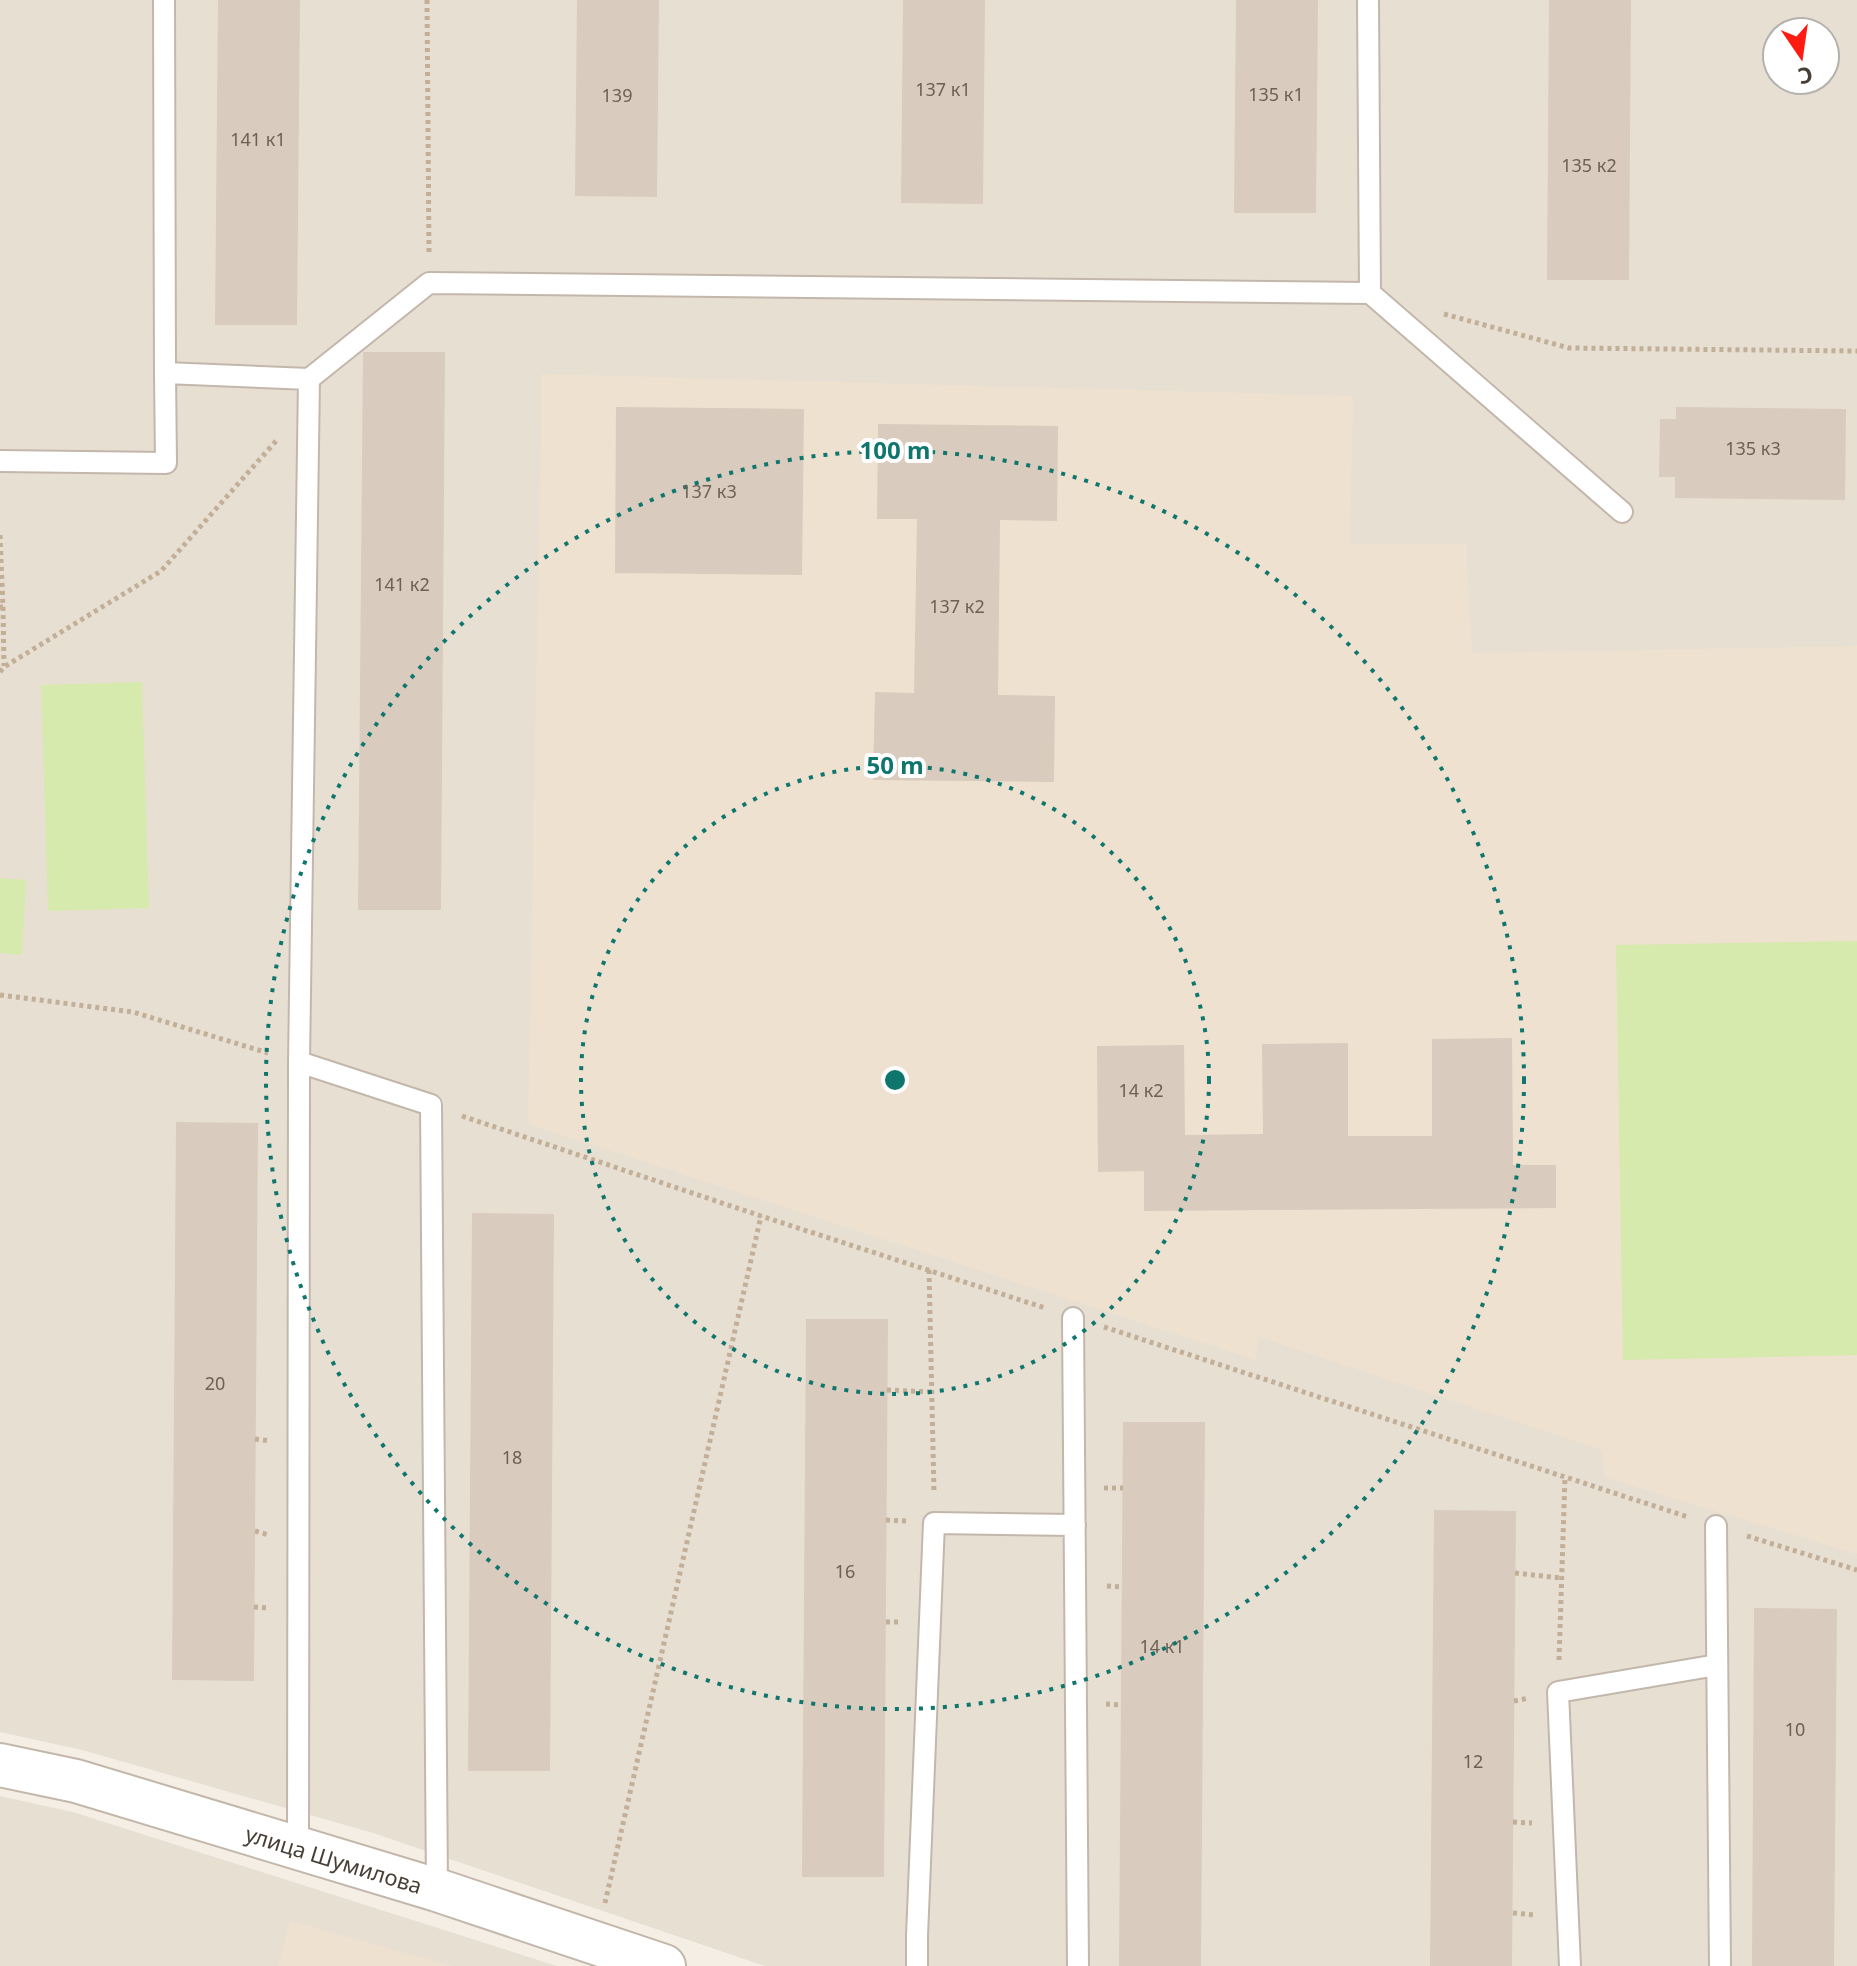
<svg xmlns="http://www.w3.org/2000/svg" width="1857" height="1966" font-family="'Noto Sans',sans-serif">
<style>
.residential{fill:#e8dfd3;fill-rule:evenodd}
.education{fill:#eee1cf}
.green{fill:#d5eaac}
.building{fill:#d9cbbd}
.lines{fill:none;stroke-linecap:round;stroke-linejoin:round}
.lane-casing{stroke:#c3b7ab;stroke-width:24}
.street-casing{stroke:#c3b7ab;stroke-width:46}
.path{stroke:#c2af98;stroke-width:5;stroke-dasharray:4 4;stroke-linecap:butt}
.lane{stroke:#fff;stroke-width:20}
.street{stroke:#fff;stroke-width:42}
.ring{fill:none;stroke:#0f766e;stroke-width:4;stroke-dasharray:4 8}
.labels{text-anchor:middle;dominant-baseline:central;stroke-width:8;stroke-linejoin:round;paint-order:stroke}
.number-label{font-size:18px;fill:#6c6157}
.street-label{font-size:22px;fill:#473e35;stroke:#fff}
.centre{fill:#0f766e;stroke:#fff;stroke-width:4}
.ring-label{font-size:24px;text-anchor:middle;font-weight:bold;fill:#0f766e;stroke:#fff;stroke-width:8;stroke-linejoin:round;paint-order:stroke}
</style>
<rect width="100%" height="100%" fill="#f4eee5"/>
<path class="residential" d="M0,0H1857V1966H765L373,1833L82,1750L0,1732ZM1777,32H1825V80H1777Z
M0,1796L73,1812L557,1966H0Z"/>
<path class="education" d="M542,374L1353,396L1350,544H1466L1472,653L1857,646V1554L1604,1477L1602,1450L1259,1337L1256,1360L528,1124Z
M290,1921L452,1966H278Z"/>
<path class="green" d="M142,682L149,908L48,911L41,685Z
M0,878L26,880L22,955L0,953Z
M1857,941V1355L1623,1360L1616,945Z"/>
<path class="building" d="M218,0H300L297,325H215Z
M577,0H659L657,197L575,196Z
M903,0H985L983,204L901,203Z
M1236,0H1318L1316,213H1234Z
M1549,0H1631L1629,280H1547Z
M363,352H445L441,910H358Z
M616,407L804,409L802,575L615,573Z
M1676,407L1846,409L1845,500L1675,498V477H1659L1660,419H1676Z
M878,424L1058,426L1057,521L1000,520L998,695L1055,696L1054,782L873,780L875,692L914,693L917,519H877Z
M1512,1038L1513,1165H1556V1208L1144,1211V1171L1098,1172L1097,1046L1184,1045L1185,1135L1263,1134L1262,1044L1348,1043V1136H1432V1039Z
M176,1122L258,1123L254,1681L172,1680Z
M472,1213L554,1214L550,1771H468Z
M806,1319H888L884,1877H802Z
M1123,1422H1205L1201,1966H1119Z
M1434,1510L1516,1511L1512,1966H1430Z
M1754,1608L1837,1609L1834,1966H1752Z"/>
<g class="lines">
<defs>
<path id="lane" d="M164,0L165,373L309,379
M1368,0L1370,293
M0,461L166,463L165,373
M299,1062L431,1105L437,1890
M1073,1318L1078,1966
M1716,1526L1720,1966
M298,1849L299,1062L309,379L429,283L1370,293L1622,512
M917,1966V1936L934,1523L1075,1525
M1570,1966L1558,1692L1717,1665"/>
<path id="street" d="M0,1765L76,1781L437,1890L664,1966"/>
</defs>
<use href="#lane" class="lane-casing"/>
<use href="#street" class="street-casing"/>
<path class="path" d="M427,0L429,254
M1444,314L1569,348L1857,351
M0,535L3,607H0
M3,607L4,666
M0,672L4,667L161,571L276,441
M0,995L133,1012L268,1053
M462,1116L761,1216L1045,1308
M929,1270L934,1493
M1104,1327L1688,1517
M887,1390L932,1392
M255,1439L270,1441
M1104,1488H1123
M886,1520L906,1521
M255,1531L269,1535
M1747,1536L1857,1570
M1515,1573L1561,1578
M1107,1586L1122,1587
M254,1607L269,1608
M886,1622H901
M1559,1660L1565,1477
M1514,1701L1529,1698
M1106,1704L1121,1705
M1513,1822L1532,1823
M605,1903L761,1216
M1513,1913L1536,1915"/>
<use href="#lane" class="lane"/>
<use href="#street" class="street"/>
</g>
<g class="ring">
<circle cx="895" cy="1080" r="314"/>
<circle cx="895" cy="1080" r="629"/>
</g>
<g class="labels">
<g class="number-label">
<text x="943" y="89">137 к1</text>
<text x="1276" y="94">135 к1</text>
<text x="617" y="95">139</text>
<text x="258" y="139">141 к1</text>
<text x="1589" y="165">135 к2</text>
<text x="1753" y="448">135 к3</text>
<text x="709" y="491">137 к3</text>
<text x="402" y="584">141 к2</text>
<text x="957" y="606">137 к2</text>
<text x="1141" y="1090">14 к2</text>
<text x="215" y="1383">20</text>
<text x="512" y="1457">18</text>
<text x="845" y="1571">16</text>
<text x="1162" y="1646">14 к1</text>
<text x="1795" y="1729">10</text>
<text x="1473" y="1761">12</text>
</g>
<g class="street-label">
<text transform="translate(334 1859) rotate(17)">улица Шумилова</text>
</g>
</g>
<circle cx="895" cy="1080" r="12" class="centre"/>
<g class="ring-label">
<text x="895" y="459">100 m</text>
<text x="895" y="774">50 m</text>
</g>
<g transform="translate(1801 56) rotate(167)"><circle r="38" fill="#ffffff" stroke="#b5b2ae" stroke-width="2"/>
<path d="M0-6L14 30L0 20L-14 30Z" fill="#ff1b11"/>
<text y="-12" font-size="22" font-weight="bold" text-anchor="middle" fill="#473e35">С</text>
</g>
</svg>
